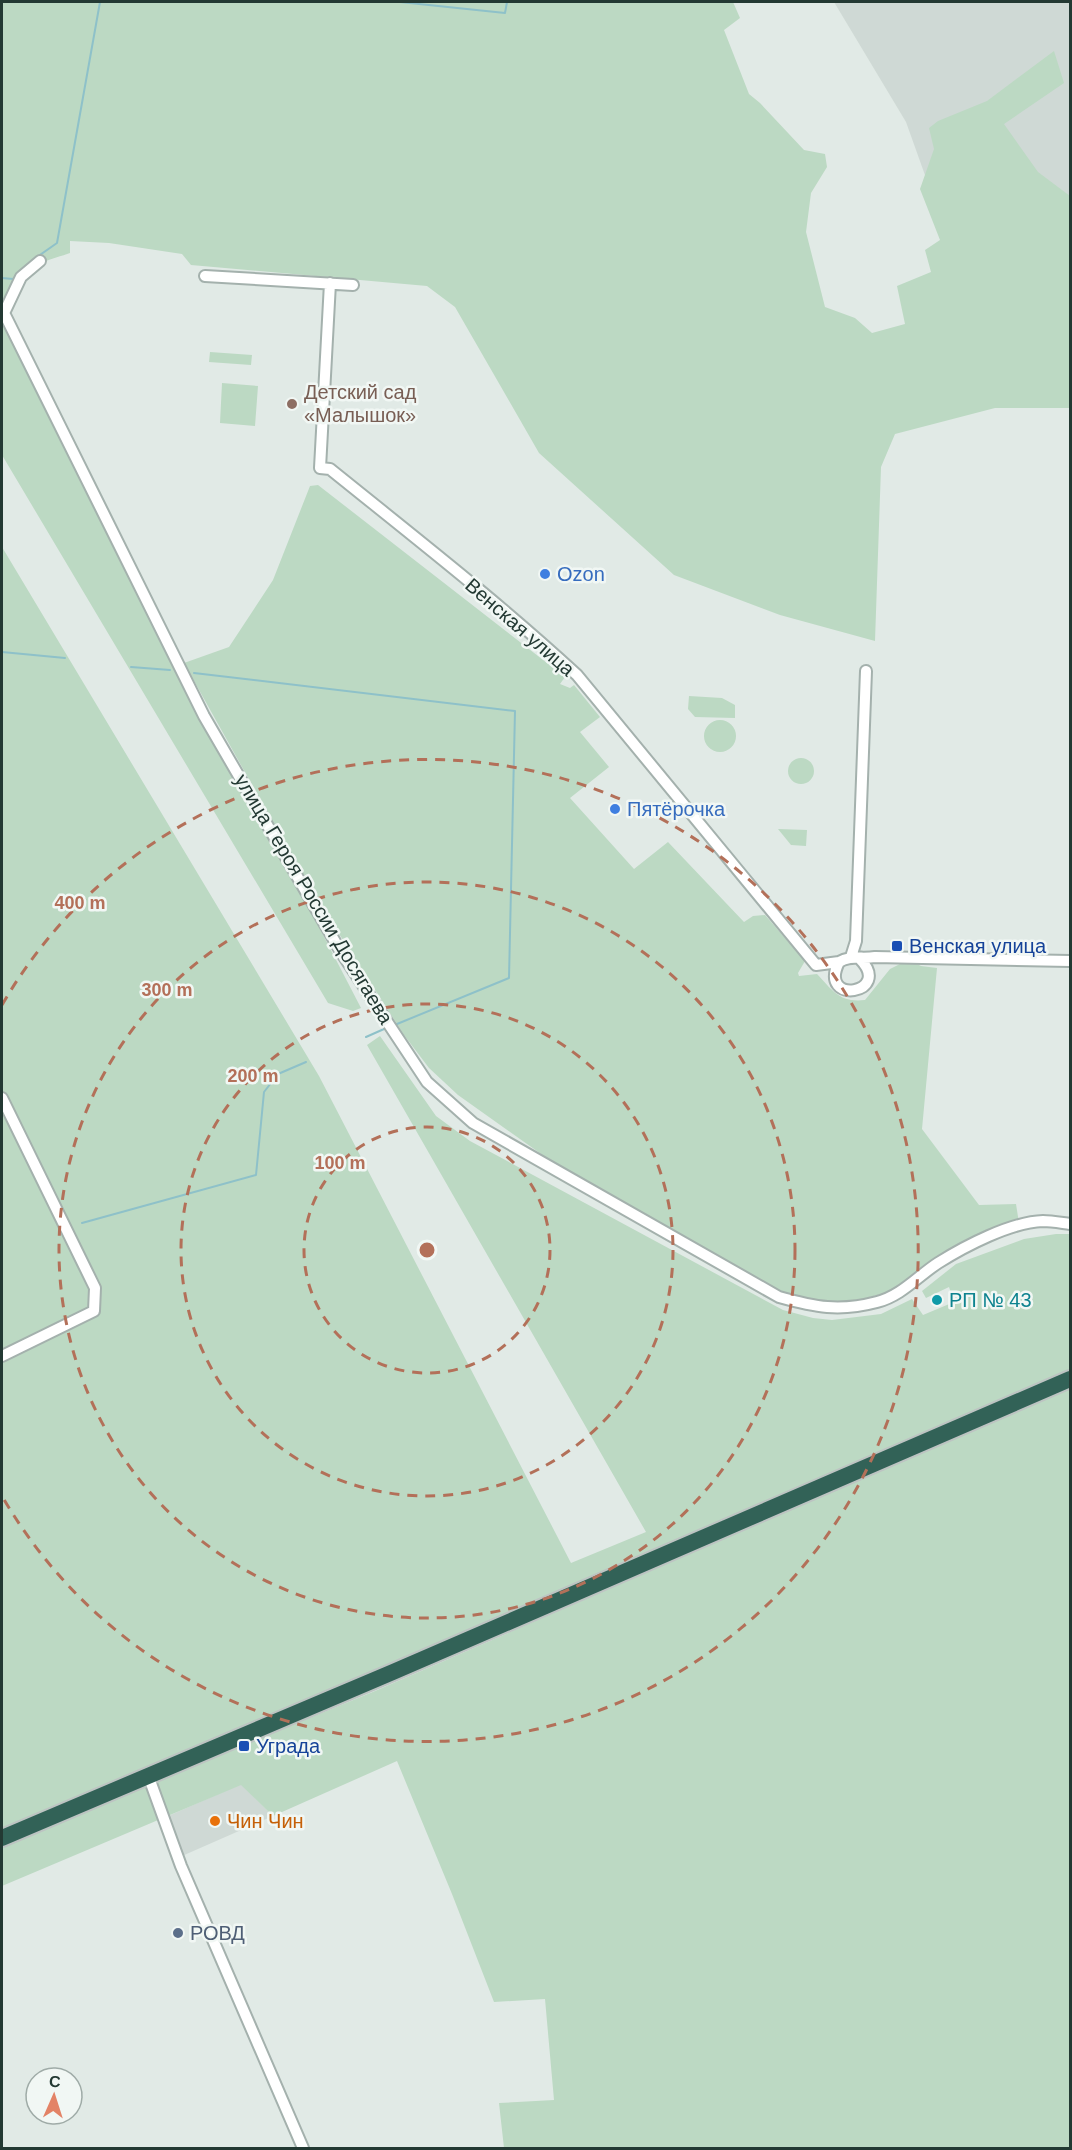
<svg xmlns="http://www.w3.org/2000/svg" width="1072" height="2150" font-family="Helvetica,sans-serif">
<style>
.built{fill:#cfd9d5}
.green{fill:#bcd9c3}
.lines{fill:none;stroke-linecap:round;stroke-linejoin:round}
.stream{stroke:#8ec1c9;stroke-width:2}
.minor-casing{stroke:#a4b1ad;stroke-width:14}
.highway-casing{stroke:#bdc4c2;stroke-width:20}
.minor{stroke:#fff;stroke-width:10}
.highway{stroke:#326257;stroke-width:16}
.ring{fill:none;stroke:#b37059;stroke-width:3;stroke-dasharray:10 8}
.education-dot{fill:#8d6e63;stroke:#f1f7f4;stroke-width:2}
.shop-dot{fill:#3f7fe0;stroke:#f1f7f4;stroke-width:2}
.transit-dot{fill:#1a4fb4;stroke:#f1f7f4;stroke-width:2}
.culture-dot{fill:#0f9aa8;stroke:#f1f7f4;stroke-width:2}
.food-dot{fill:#e8710a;stroke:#f1f7f4;stroke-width:2}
.service-dot{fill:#5c6f8a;stroke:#f1f7f4;stroke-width:2}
.labels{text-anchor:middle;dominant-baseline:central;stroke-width:5;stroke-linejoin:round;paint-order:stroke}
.education-label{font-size:20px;fill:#785e54;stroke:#f1f7f4;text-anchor:start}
.shop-label{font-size:20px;fill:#366cbe;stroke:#f1f7f4;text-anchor:start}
.street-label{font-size:20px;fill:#233933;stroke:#f1f7f4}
.transit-label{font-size:20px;fill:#164399;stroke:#f1f7f4;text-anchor:start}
.culture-label{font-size:20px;fill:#0d838f;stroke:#f1f7f4;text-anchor:start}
.food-label{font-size:20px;fill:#c56008;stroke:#f1f7f4;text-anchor:start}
.service-label{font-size:20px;fill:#4e5e75;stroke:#f1f7f4;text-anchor:start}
.centre{fill:#b37059;stroke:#f1f7f4;stroke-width:3}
.ring-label{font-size:18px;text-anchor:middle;font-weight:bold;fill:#b37059;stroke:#f1f7f4;stroke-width:5;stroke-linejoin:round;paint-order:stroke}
</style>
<rect width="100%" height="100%" fill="#e1eae6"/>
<path class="built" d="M834,2H1070V243L970,301L906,122Z
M241,1784L273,1816L182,1856L166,1817Z"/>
<path class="green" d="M2,2H733L740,18L724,30L749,94L760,103L804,150L825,154L827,167L811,193L806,232L825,307L855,318L872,333L905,324L897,286L931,272L925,250L940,240L920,189L934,149L929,128L938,121L987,101L1054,51L1064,83L1004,124L1038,172L1070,196V408H995L895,434L881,467L875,641L780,615L674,575L539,453L455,307L427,286L191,265L182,254L109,243L70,241V253C60,257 47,259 39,265C21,279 14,296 10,318L4,320L361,1008L353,1011L328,1003L2,455Z
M210,352L252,355L251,365L209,362Z
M222,383L258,386L255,426L220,423Z
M318,485L565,677L560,684L570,688L574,685L600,717L580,732L609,767L570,798L634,869L668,842L744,922L753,916L765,915L805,961L798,973L799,976L817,974C833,991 840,1003 865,1000L890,969L900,964L913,962L921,966L937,968L922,1129L979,1205L1016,1204L1019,1223L893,1291L843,1304L791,1298L551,1161L458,1095L429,1068L404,1035L309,887L184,663L229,647L273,580L310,486Z
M2,547L319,1076L571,1563L646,1532L367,1045L380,1036L436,1116L470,1141L783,1310L813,1318L832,1320L881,1314L912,1299L923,1315L954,1302L949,1287L926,1298L922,1291L956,1264L1024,1239L1056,1234H1070V1372L658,1554L2,1831Z
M689,696L722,698L735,705V718L695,717L688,709Z
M704 736a16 16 0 1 1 32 0a16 16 0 1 1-32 0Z
M788 771a13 13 0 1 1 26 0a13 13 0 1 1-26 0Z
M778,829L807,830L806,846L791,845Z
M1070,1388V2148H504L499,2103L554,2100L545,1999L494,2002L452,1894L397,1761L273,1816L241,1785L2,1886V1845L375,1691Z"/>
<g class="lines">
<path class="stream" d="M400,2L505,13L507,2
M37,257L57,243L100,2
M2,278L13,279L17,275
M2,652L65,658
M131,667L170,670
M194,673L515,711L509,978L397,1024
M366,1037L384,1029
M82,1223L256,1175L264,1092L278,1074L306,1062"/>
<defs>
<path id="minor" d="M40,261L21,277L4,313L204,716L341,952L427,1082L473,1123L779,1297C815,1307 839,1312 877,1302C901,1296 918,1276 938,1263C965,1246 1011,1222 1043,1221C1052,1221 1062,1223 1070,1224
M205,276L353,285
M330,283L320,468L330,469C413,536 498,602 577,675L816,965L839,962
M851,957L856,941L866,671
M860,959C894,994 817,1006 839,962C850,955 862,959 875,957L1070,961
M2,1098L95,1288L94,1311L2,1356
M148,1775L181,1866L303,2148"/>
<path id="highway" d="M2,1838L393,1672L1070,1379"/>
</defs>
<use href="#minor" class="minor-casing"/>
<use href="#highway" class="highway-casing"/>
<use href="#minor" class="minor"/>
<use href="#highway" class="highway"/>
</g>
<g class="ring">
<circle cx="427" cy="1250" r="123"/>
<circle cx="427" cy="1250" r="246"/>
<circle cx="427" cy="1250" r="368"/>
<path d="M2 1005A491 491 0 1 1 2 1496"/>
</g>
<circle class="education-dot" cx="292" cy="404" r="6"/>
<g class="shop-dot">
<circle cx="545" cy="574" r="6"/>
<circle cx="615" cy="809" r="6"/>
</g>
<g class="transit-dot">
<rect x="891" y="940" width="12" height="12" rx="3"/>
<rect x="238" y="1740" width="12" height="12" rx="3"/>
</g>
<circle class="culture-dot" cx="937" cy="1300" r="6"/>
<circle class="food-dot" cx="215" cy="1821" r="6"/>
<circle class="service-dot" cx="178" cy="1933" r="6"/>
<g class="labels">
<g class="education-label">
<text x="304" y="392">Детский сад<tspan x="304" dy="23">«Малышок»</tspan></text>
</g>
<g class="shop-label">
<text x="557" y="574">Ozon</text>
<text x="627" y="809">Пятёрочка</text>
</g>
<g class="street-label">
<text transform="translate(520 627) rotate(41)">Венская улица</text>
<text transform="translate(314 899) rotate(59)">улица Героя России Досягаева</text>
</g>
<g class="transit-label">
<text x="909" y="946">Венская улица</text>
<text x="256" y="1746">Уграда</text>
</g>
<g class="culture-label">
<text x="949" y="1300">РП № 43</text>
</g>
<g class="food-label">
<text x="227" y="1821">Чин Чин</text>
</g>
<g class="service-label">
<text x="190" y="1933">РОВД</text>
</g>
</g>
<circle cx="427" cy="1250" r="9" class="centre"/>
<g class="ring-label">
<text x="80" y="909">400 m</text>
<text x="167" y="996">300 m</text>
<text x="253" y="1082">200 m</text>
<text x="340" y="1169">100 m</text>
</g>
<rect width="1072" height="2150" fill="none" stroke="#233933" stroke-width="6"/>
<g transform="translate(54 2096) rotate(3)"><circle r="28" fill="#f1f7f4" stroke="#9faba7" stroke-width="1.5"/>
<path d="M0-4.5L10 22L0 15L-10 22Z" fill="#e38366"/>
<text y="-9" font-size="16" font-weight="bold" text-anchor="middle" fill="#233933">С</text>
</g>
</svg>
